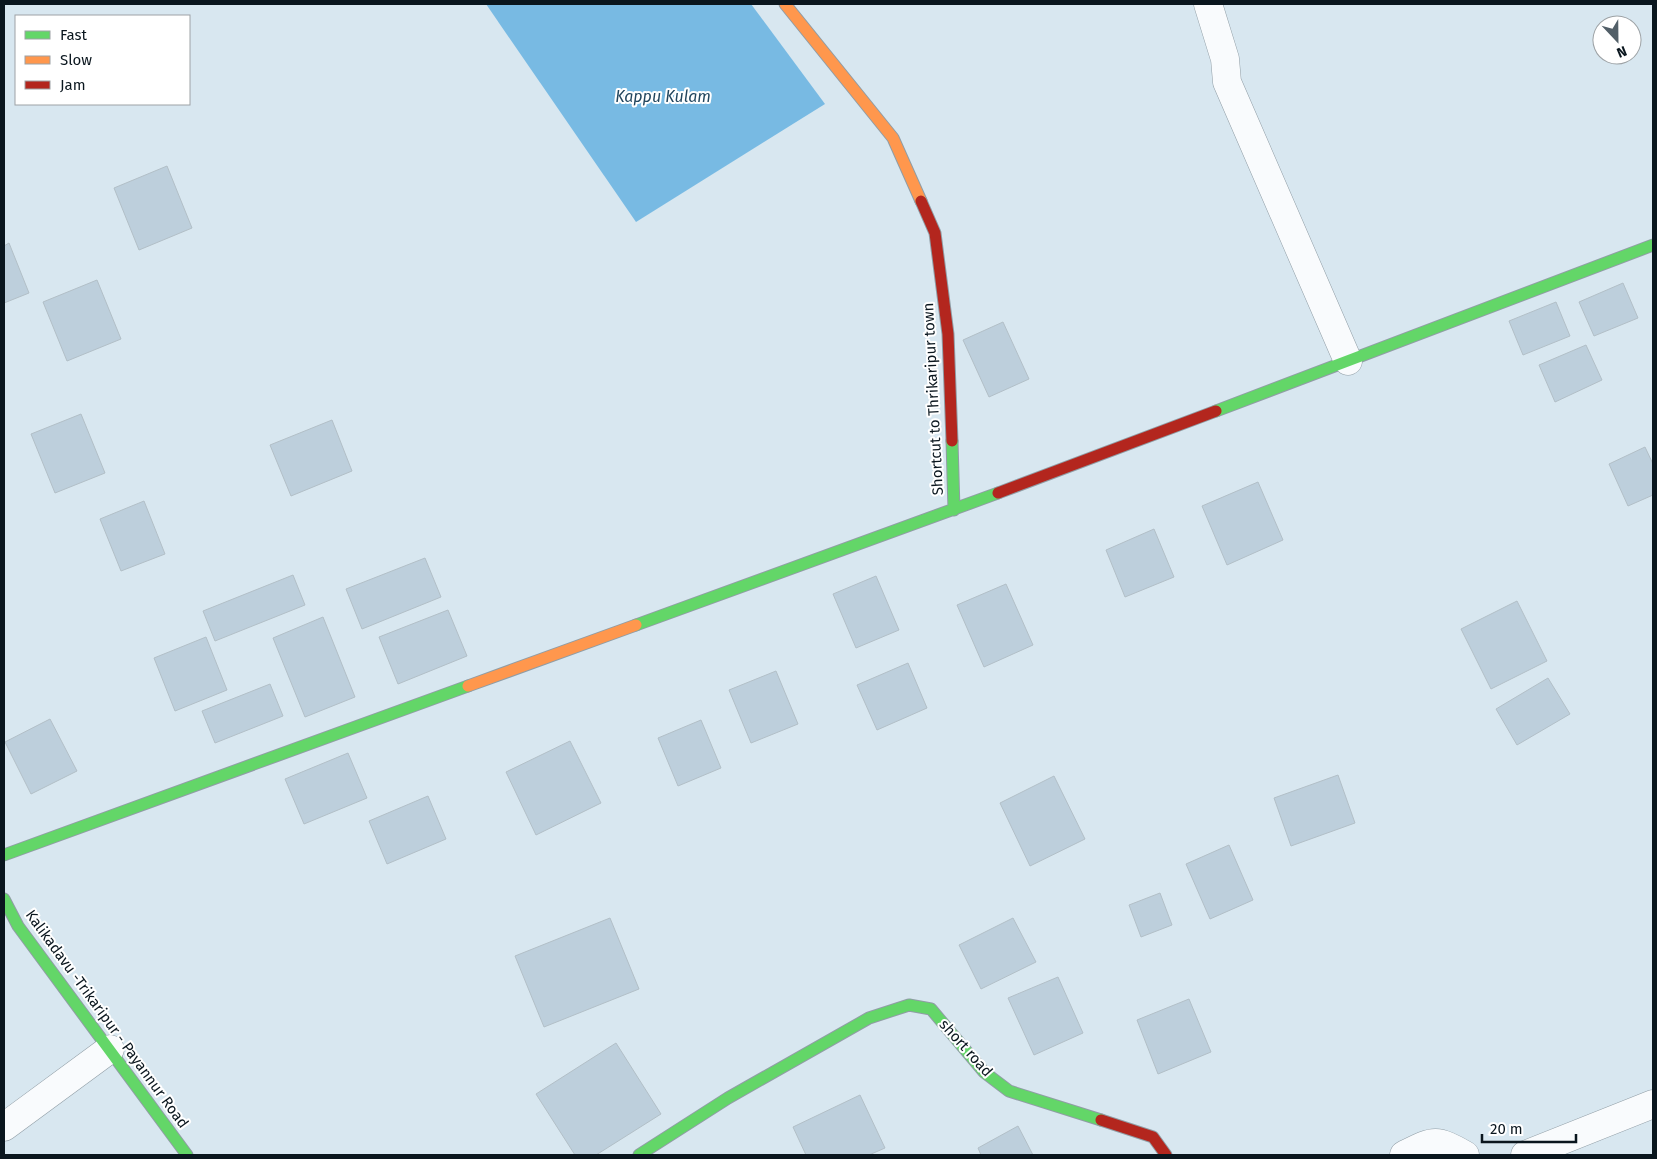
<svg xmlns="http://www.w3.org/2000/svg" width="1657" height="1159" font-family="'Fira Sans',sans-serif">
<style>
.water{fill:#78bae3}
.building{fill:#bdcfdc;stroke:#b2bfc7}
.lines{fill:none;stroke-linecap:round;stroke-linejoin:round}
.street-casing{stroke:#909da5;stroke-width:29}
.fast-casing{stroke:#909da5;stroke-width:13}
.slow-casing{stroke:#909da5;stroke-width:13}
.jam-casing{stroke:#909da5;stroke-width:13}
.street{stroke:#f9fbfd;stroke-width:28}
.fast{stroke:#63d668;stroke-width:11}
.slow{stroke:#ff974d;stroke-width:11}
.jam{stroke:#b3261e;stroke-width:11}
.labels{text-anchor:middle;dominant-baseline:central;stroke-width:4;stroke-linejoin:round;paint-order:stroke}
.street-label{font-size:15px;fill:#0a161e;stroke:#fff}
.water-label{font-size:16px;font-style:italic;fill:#22465e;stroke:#fff}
</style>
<rect width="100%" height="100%" fill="#d8e7f0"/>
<path class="water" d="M486,4H751L825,104L636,222Z"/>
<path class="building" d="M167,166L192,228L139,250L114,188Z
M9,243L29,293L4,303V246Z
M97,280L121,339L67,361L43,302Z
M1623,283L1638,318L1594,336L1579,302Z
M1556,302L1570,336L1523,355L1509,321Z
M1003,322L1029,379L989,397L963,340Z
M1586,345L1602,380L1555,402L1539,365Z
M81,414L105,473L55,493L31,434Z
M332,420L352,471L291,496L270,445Z
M1645,447L1653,464V495L1628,506L1609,464Z
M1258,482L1283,540L1227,565L1202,506Z
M144,501L165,554L121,571L100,519Z
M1154,529L1174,577L1125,597L1106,550Z
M425,558L441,597L362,629L346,589Z
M293,575L305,605L215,641L203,611Z
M876,576L899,630L856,648L833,594Z
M1006,584L1033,645L984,667L957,605Z
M1517,601L1547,661L1491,689L1461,629Z
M448,610L467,656L398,684L379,637Z
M323,617L355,697L305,717L273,638Z
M206,637L227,690L175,711L154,658Z
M908,663L927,708L877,730L857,685Z
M776,671L798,724L751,743L729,690Z
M1548,678L1570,714L1517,745L1496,709Z
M270,684L283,716L215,743L202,711Z
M50,719L77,771L31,794L5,742Z
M701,720L721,768L678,786L658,738Z
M570,741L601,803L536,835L506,772Z
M348,753L367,798L304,824L285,779Z
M1338,775L1355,823L1291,846L1274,798Z
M1054,776L1085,839L1030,866L1000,803Z
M428,796L446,839L387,864L369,821Z
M1229,845L1253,900L1210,919L1186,864Z
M1160,893L1172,925L1141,937L1129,905Z
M610,918L639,989L544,1027L515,956Z
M1013,918L1036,962L981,989L959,945Z
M1058,977L1083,1033L1034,1055L1008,998Z
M1189,999L1211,1052L1158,1074L1137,1020Z
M616,1043L661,1114L596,1155H575L536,1094Z
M860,1095L885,1148L869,1155H806L793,1127Z
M1018,1126L1033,1155H981L978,1148Z"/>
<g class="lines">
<defs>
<path id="street" d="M1208,4L1225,59L1227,82L1348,361
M4,1127L110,1049
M1404,1155C1434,1140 1435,1138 1465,1155
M1525,1155L1653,1104"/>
<path id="fast" d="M1216,411L1653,245
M952,441L954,510
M636,625L998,493
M4,855L468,686
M4,899L18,926L187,1155
M639,1155L728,1098L869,1018L909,1005L931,1009L984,1072L1009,1091L1101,1120"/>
<path id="slow" d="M785,4L893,138L921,201
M468,686L636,625"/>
<path id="jam" d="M921,201L935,233L948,334L952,441
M998,493L1216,411
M1101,1120L1153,1137L1166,1155"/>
</defs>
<use href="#street" class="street-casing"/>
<use href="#fast" class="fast-casing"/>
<use href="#slow" class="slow-casing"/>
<use href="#jam" class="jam-casing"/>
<use href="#street" class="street"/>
<use href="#fast" class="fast"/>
<use href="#slow" class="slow"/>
<use href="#jam" class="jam"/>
</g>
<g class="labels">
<g class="street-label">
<text transform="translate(933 399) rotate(-93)">Shortcut to Thrikaripur town</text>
<text transform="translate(107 1019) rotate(54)">Kalikadavu -Trikaripur - Payannur Road</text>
<text transform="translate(966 1048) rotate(48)">short road</text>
</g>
<g class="water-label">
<text x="663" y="96">Kappu Kulam</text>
</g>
</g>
<rect width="1657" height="1159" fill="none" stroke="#0a161e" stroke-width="10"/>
<rect x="15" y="15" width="175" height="90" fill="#ffffff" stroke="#9da2a5"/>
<rect x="25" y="31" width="25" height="8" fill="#63d668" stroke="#9da2a5"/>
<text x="60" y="40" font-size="15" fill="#0a161e">Fast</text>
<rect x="25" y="56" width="25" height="8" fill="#ff974d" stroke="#9da2a5"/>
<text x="60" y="65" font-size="15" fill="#0a161e">Slow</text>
<rect x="25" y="81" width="25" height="8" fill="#b3261e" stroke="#9da2a5"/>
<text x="60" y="90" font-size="15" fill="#0a161e">Jam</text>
<g transform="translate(1617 40) rotate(158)"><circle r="24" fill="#ffffff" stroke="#9da2a5"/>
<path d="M0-4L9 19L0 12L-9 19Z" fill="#525f68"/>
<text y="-8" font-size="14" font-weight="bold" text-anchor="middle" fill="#0a161e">N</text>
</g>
<path d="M1482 1134v8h94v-8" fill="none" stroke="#0a161e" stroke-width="2.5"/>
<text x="1490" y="1134" font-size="15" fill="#0a161e" stroke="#ffffff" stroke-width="4" paint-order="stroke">20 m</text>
</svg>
